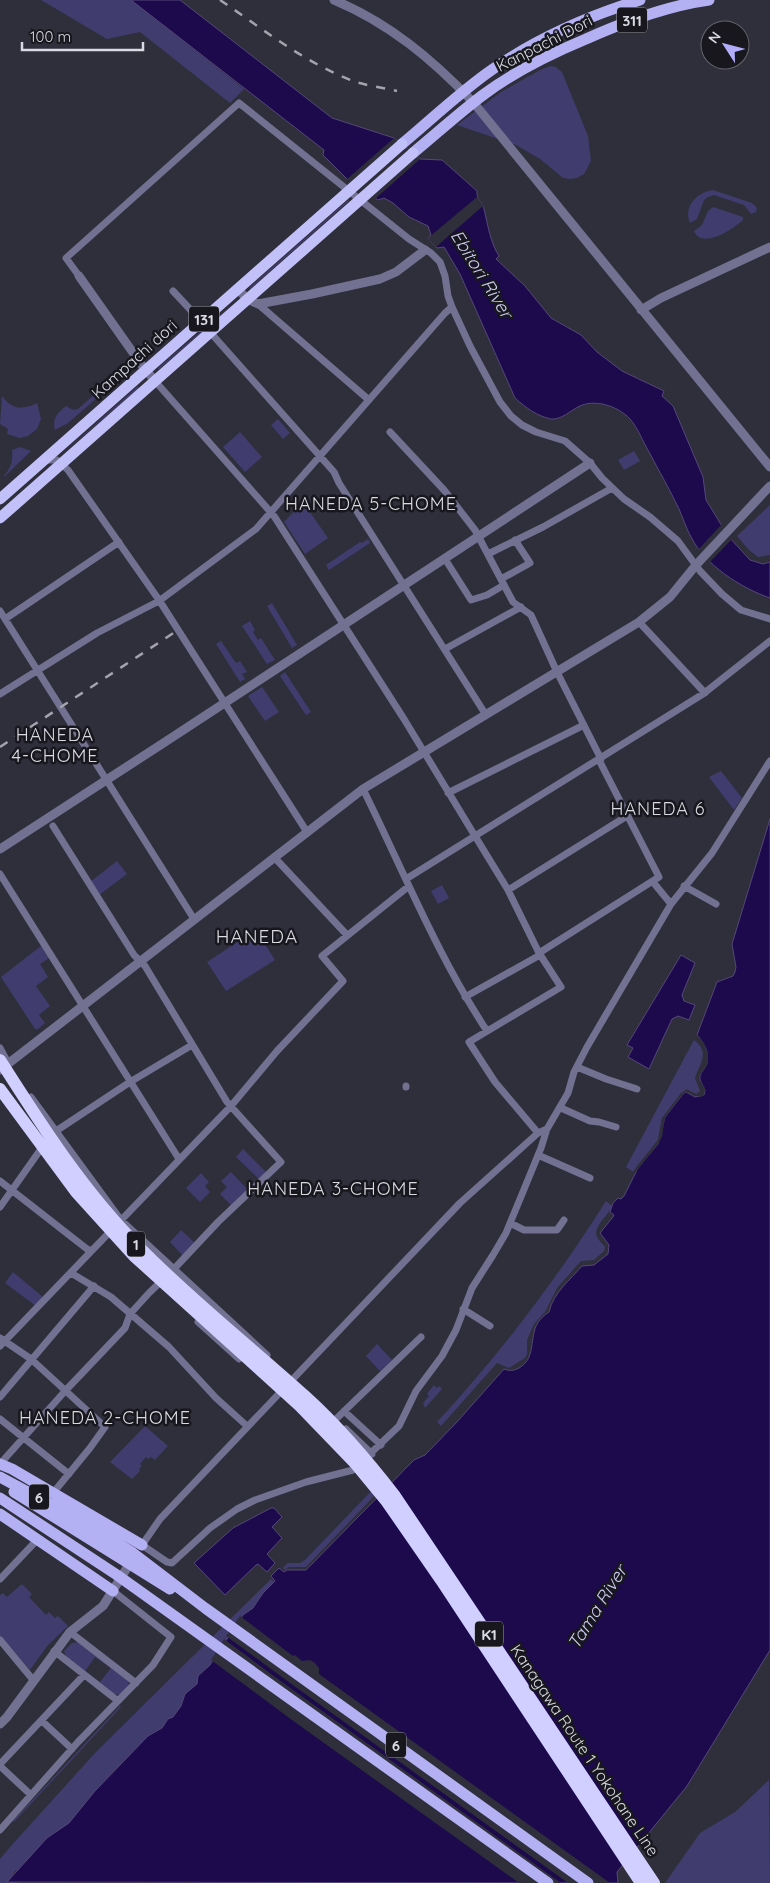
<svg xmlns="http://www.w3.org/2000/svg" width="770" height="1883" font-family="Quicksand,sans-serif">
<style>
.green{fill:#413c6e;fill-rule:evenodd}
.water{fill:#1c0a4c;stroke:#554879}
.pier{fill:#2f2e3b}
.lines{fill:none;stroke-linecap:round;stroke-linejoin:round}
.minor{stroke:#727191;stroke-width:7}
.tertiary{stroke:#727191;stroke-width:9}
.primary{stroke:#b3b1f3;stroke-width:11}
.trunk{stroke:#c2c0f9;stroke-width:11}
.motorway{stroke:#d0cfff;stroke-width:12}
.rail{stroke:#a5a4ae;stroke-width:2.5;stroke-dasharray:9 9;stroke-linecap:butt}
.labels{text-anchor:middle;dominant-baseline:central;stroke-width:5;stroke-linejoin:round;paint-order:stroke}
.shield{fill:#17171d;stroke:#a0a0a8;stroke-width:1}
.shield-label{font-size:15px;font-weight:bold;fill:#dadae3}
.street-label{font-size:16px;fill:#dadae3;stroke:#17171d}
.water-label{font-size:18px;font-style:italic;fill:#cccbf4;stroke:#17171d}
.neighbourhood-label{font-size:18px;letter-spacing:1px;fill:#dadae3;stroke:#17171d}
.quarter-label{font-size:19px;letter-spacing:1px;fill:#dadae3;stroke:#17171d}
</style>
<rect width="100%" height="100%" fill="#2f2e3b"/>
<path class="green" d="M41,0H131L244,89L230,103L140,32L107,39Z
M551,66L556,67L562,72L588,136L591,161L584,174L577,178L571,179L563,178L540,159L516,145L457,125L501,92L542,69Z
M713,190L752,203L757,208L756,212L751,214L744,205L714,195L708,197L704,200L697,219L690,223C683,207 697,192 713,190Z
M348,200L349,201L250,289V287Z
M713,207L743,217V220C733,229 702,250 694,231L702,225L708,211Z
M232,305V306L158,370V368Z
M114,377L119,379L68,423L55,430C52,419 57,413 66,406L73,410L78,409L105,385L109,379Z
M138,386L139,388L62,454L63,453Z
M2,396C12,410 23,410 37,403L41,419L37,429L28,436L20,438L7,434L8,429L0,424Z
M278,419L290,433L283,439L271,425Z
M240,432L262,457L245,472L223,447Z
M20,447L31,451L4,477V476C11,468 13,461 12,450Z
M634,451L640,461L624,470L618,460Z
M303,502L328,538L305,554L284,522Z
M770,505V555L758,557L749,550L737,536Z
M368,539L370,543L329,570L326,565L360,542L362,543Z
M272,603L297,645L292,648L267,606Z
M250,621L255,630L253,632L258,640L261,638L275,660L267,664L242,626Z
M221,641L236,663L240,661L247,672L242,674L245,679L240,682L216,644Z
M285,672L311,712L306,715L280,676Z
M262,687L279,712L265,721L248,696Z
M721,771L742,798L734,810L709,777Z
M117,861L127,874L99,895L90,882Z
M442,885L449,898L438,904L431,891Z
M256,930L275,960L226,991L207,962Z
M41,946L49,958L40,964L48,977L36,986L50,1006L39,1015L45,1023L38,1029H35L1,977Z
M694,1040C711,1053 699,1064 695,1078L700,1091L696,1094L686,1089L662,1118L658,1140L633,1172L626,1167Z
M243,1149L266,1172L259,1179L236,1157Z
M231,1172L248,1190L232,1206L220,1194L227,1187L221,1181Z
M201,1173L209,1182L205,1186L210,1192L200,1202L186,1188Z
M606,1201L612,1206C609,1215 592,1227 597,1237C599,1241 603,1244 605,1247L604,1251L594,1260L581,1261L557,1288L545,1312L534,1324L527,1340V1354L525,1358L509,1368L497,1363L441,1426L437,1422C500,1354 556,1280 606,1201Z
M181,1230L195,1243L183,1256L170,1242Z
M13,1272L43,1297L36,1306L5,1283Z
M377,1344L392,1360L380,1371L366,1356Z
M434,1385L437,1388L439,1386L442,1389L425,1408L423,1403L429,1396L427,1394Z
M145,1426L168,1446L155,1460L151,1457L148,1459L146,1457L140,1464L142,1466L139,1469L140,1471L132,1479L110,1462Z
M377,1485L381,1489L306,1567H288L285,1570L283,1568L288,1563H300L305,1560Z
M271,1579L274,1582L263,1593L253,1608L243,1615L210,1665L198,1676L197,1684L185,1694L181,1706L173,1717L168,1719L162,1728L148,1736L95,1791L69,1823L47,1838L20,1869L15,1871L8,1882L15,1881L18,1883H0V1859L11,1846L95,1753Z
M22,1584L32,1594L29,1597L46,1615L49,1612L55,1618L58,1616L68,1626L47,1646L30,1670L0,1636V1595L3,1593L7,1597Z
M78,1642L128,1680L129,1685L120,1695L114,1694L66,1657L64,1651L72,1643ZM95,1657L111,1668L100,1682L85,1671Z
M120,1706L121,1707L14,1822L13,1821Z
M769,1780L770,1883H665L700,1833L735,1812Z"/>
<path class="water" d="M131,0H180L332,118L394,138L420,159L442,160L477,191C476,199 482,202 484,209C488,225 490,242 499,256L496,259L525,286L551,318L581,335L597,352L622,371L664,391L662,396L673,406L703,477L706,500L728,536L750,560L763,564L770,562V598C741,588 705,565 691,537C686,528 683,518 679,509C670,490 659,471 649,452C643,442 638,428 630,419C618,406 594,398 578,407C570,411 561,420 551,419C537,416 526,408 515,398L460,274L444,247L437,248L428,238L431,235L428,226L409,217L393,203L384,198L378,200L347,179L323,155L324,150Z
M770,819V1650L687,1786L617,1872L618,1883L7,1882L47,1838L69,1823L95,1791L148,1736L162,1728L168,1719L173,1717L181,1706L185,1694L197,1684L198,1676L210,1665L243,1615L253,1608L263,1593L275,1581L271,1576L279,1568L284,1572L287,1570H306L414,1460L425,1455L456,1423L504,1369C510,1371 513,1371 519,1368C535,1359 530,1341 536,1326C539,1320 543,1316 549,1312C553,1293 570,1280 582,1266L594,1265L608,1254L609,1245L600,1233L613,1217L614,1215L610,1212L613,1203L618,1198L621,1199L624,1196L638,1168L658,1144L665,1117L683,1094L686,1092L695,1097L704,1095L705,1091C704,1086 699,1081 700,1076C701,1072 705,1069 706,1065C710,1053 705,1044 697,1035L717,982L733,976L735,972L736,967L732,944Z
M681,955L695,963L682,995L684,1001L695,1005L689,1020L678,1016L672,1019L649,1069L628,1057L633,1048L627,1045Z
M271,1508H274L282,1517L272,1527L282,1538L267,1554L275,1563L267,1572L258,1564L256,1565L225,1595L194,1563L233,1528Z"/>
<path class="pier" d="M394,138L420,159L374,200L346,180Z
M477,197L483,206L436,247L428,238Z
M723,523L733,538L709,563L697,551Z
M697,1035L704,1043L708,1054V1064L700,1075L699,1079L705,1088L704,1095L701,1097L686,1092L683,1094L665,1117L662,1137L658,1144L635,1173L633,1172L637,1166L658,1140L662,1118L681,1093L686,1090L696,1094L702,1093L703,1089L697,1079L698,1074L706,1060L704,1050L696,1037Z
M240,1616L293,1656L295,1655L302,1661L310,1660L315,1663L319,1668V1674L610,1883H568L290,1683L226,1636Z
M224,1639L271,1674L561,1883H519L292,1720L211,1660Z"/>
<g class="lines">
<path class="minor" d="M79,276L66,258L239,103L409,239L431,253L440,262L445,276L448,296L452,307L470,346L500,402L511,416L522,425L536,432L565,441L590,463L602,478L624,499L650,517L678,541L700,571L722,594L741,610L770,619
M173,291L201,321
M258,304L369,400
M210,332L334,472L339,483L486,715
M155,381L274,516L404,719L475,836L508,890L539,953L561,987L469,1042L495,1082L538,1133
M390,432L444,490L475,530L513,602L531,615L557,672L601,759
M47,460H57L68,470L159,600L307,832
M488,554L543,527L612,488
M445,559L471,600L487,595L504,585
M501,579L530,563L515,540
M0,611L194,919
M5,619L119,542
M639,622L705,693
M445,649L521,607
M0,694L97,633L159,601L256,529L445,313L452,307
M363,789C403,870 437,955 487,1031
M448,793L584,725
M274,857L347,935
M0,874L179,1159
M406,879L703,694L770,641
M653,882L671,904
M684,886L716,904
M508,890L627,816
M539,953L659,877L599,760
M465,997L540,955
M0,1048L8,1063
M577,1067L606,1079L637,1089
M406,1086V1087
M31,1097L121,1220L267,1355
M561,1108L590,1121L599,1122L616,1127
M547,1129L538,1133L460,1203L160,1519L142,1545L167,1562L172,1563L210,1528L237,1509L255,1500L306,1482L353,1470L399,1426L416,1391L442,1356L456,1330L472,1288L493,1255L506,1233L541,1148L547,1129L568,1093L574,1072L587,1047L671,904L712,853L770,761
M53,1133L130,1082L192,1045
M538,1155L590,1178
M0,1181L87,1249L91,1251
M0,1207L43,1146
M510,1223L524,1230H557L564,1220
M71,1273L111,1297L169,1347L216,1398L247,1426
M463,1309L490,1326
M198,1322L239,1359
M0,1338L31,1359L105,1427L90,1448L53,1493
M0,1346L231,1106L277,1051L343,981L322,956L409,886
M0,1397L94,1286
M344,1411L381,1445
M0,1419L69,1474
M336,1419L421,1337
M346,1429L372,1454
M0,1464L66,1390L125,1328L130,1314L149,1293L173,1270L218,1222L281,1162L227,1102L145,966L134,955L53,826
M0,1579L38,1539
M70,1632L136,1683
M0,1640L34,1681
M54,1651L118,1701
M42,1721L72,1749
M0,1764L84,1675
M0,1766L31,1795
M0,1830L78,1742L153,1665L171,1637L113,1591"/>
<path class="tertiary" d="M334,0C389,23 432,59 473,102L770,467
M79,276L141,364L155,381
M238,289L247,299L258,304L312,294L380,279L396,272L425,250
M641,310L661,298L770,247
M0,849L165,742L590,463
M0,1070L363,789L639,622L670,597L696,565L770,486
M0,1724L7,1717L70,1632L103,1606L132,1560"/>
<path class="primary" d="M402,144C432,119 461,91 493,69C538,38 588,16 640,0
M413,153C436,134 459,113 483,95C515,71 550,54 586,39C626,21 666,6 709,0
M0,1464L12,1469L142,1545
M0,1477L78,1519L133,1553L205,1608L588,1883
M14,1492L170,1589
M0,1498L117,1575L548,1883
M0,1514L113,1591"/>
<path class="trunk" d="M0,499L402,144
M0,518L413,153"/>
<path class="motorway" d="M0,1060C42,1126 84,1192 140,1248C192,1301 251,1347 306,1397C339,1427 368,1461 395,1496L654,1883
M0,1089L76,1192L134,1256L300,1406L354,1462L387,1502L441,1580L641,1883"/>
<path class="rail" d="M220,0C263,29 306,64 356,82C369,86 384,88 397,91
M0,747L175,632"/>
</g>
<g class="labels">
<g class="shield">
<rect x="617" y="7.5" width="30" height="25" rx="4"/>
<rect x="189" y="306.5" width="30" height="25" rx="4"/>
<rect x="127" y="1231.5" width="18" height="25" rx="4"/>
<rect x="29" y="1484.5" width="20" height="25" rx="4"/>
<rect x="475" y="1621.5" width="28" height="25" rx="4"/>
<rect x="386" y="1732.5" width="20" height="25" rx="4"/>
</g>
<g class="shield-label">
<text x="632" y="20">311</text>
<text x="204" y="319">131</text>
<text x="136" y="1244">1</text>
<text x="39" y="1497">6</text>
<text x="489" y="1634">K1</text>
<text x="396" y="1745">6</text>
</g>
<g class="street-label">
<text transform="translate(544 43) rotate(-27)">Kanpachi Dori</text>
<text transform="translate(134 359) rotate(-42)">Kampachi dori</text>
<text transform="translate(585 1750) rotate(56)">Kanagawa Route 1 Yokohane Line</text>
</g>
<g class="water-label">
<text transform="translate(482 274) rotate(58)">Ebitori River</text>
<text transform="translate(597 1607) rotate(-58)">Tama River</text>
</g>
<g class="neighbourhood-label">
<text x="371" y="503">HANEDA 5-CHOME</text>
<text x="55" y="734">HANEDA<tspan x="55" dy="21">4-CHOME</tspan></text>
<text x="658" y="808">HANEDA 6</text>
<text x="333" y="1188">HANEDA 3-CHOME</text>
<text x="105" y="1417">HANEDA 2-CHOME</text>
</g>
<g class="quarter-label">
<text x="257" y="936">HANEDA</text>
</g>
</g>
<g transform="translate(725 45) rotate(306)"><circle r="24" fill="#17171d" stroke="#65656c"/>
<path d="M0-4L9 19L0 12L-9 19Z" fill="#b1adfa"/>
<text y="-8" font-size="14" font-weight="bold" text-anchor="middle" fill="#dadae3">N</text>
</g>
<path d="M22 42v8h121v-8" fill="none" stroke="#dadae3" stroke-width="2.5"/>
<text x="30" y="42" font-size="15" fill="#dadae3" stroke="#17171d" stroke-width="4" paint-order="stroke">100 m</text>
</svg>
